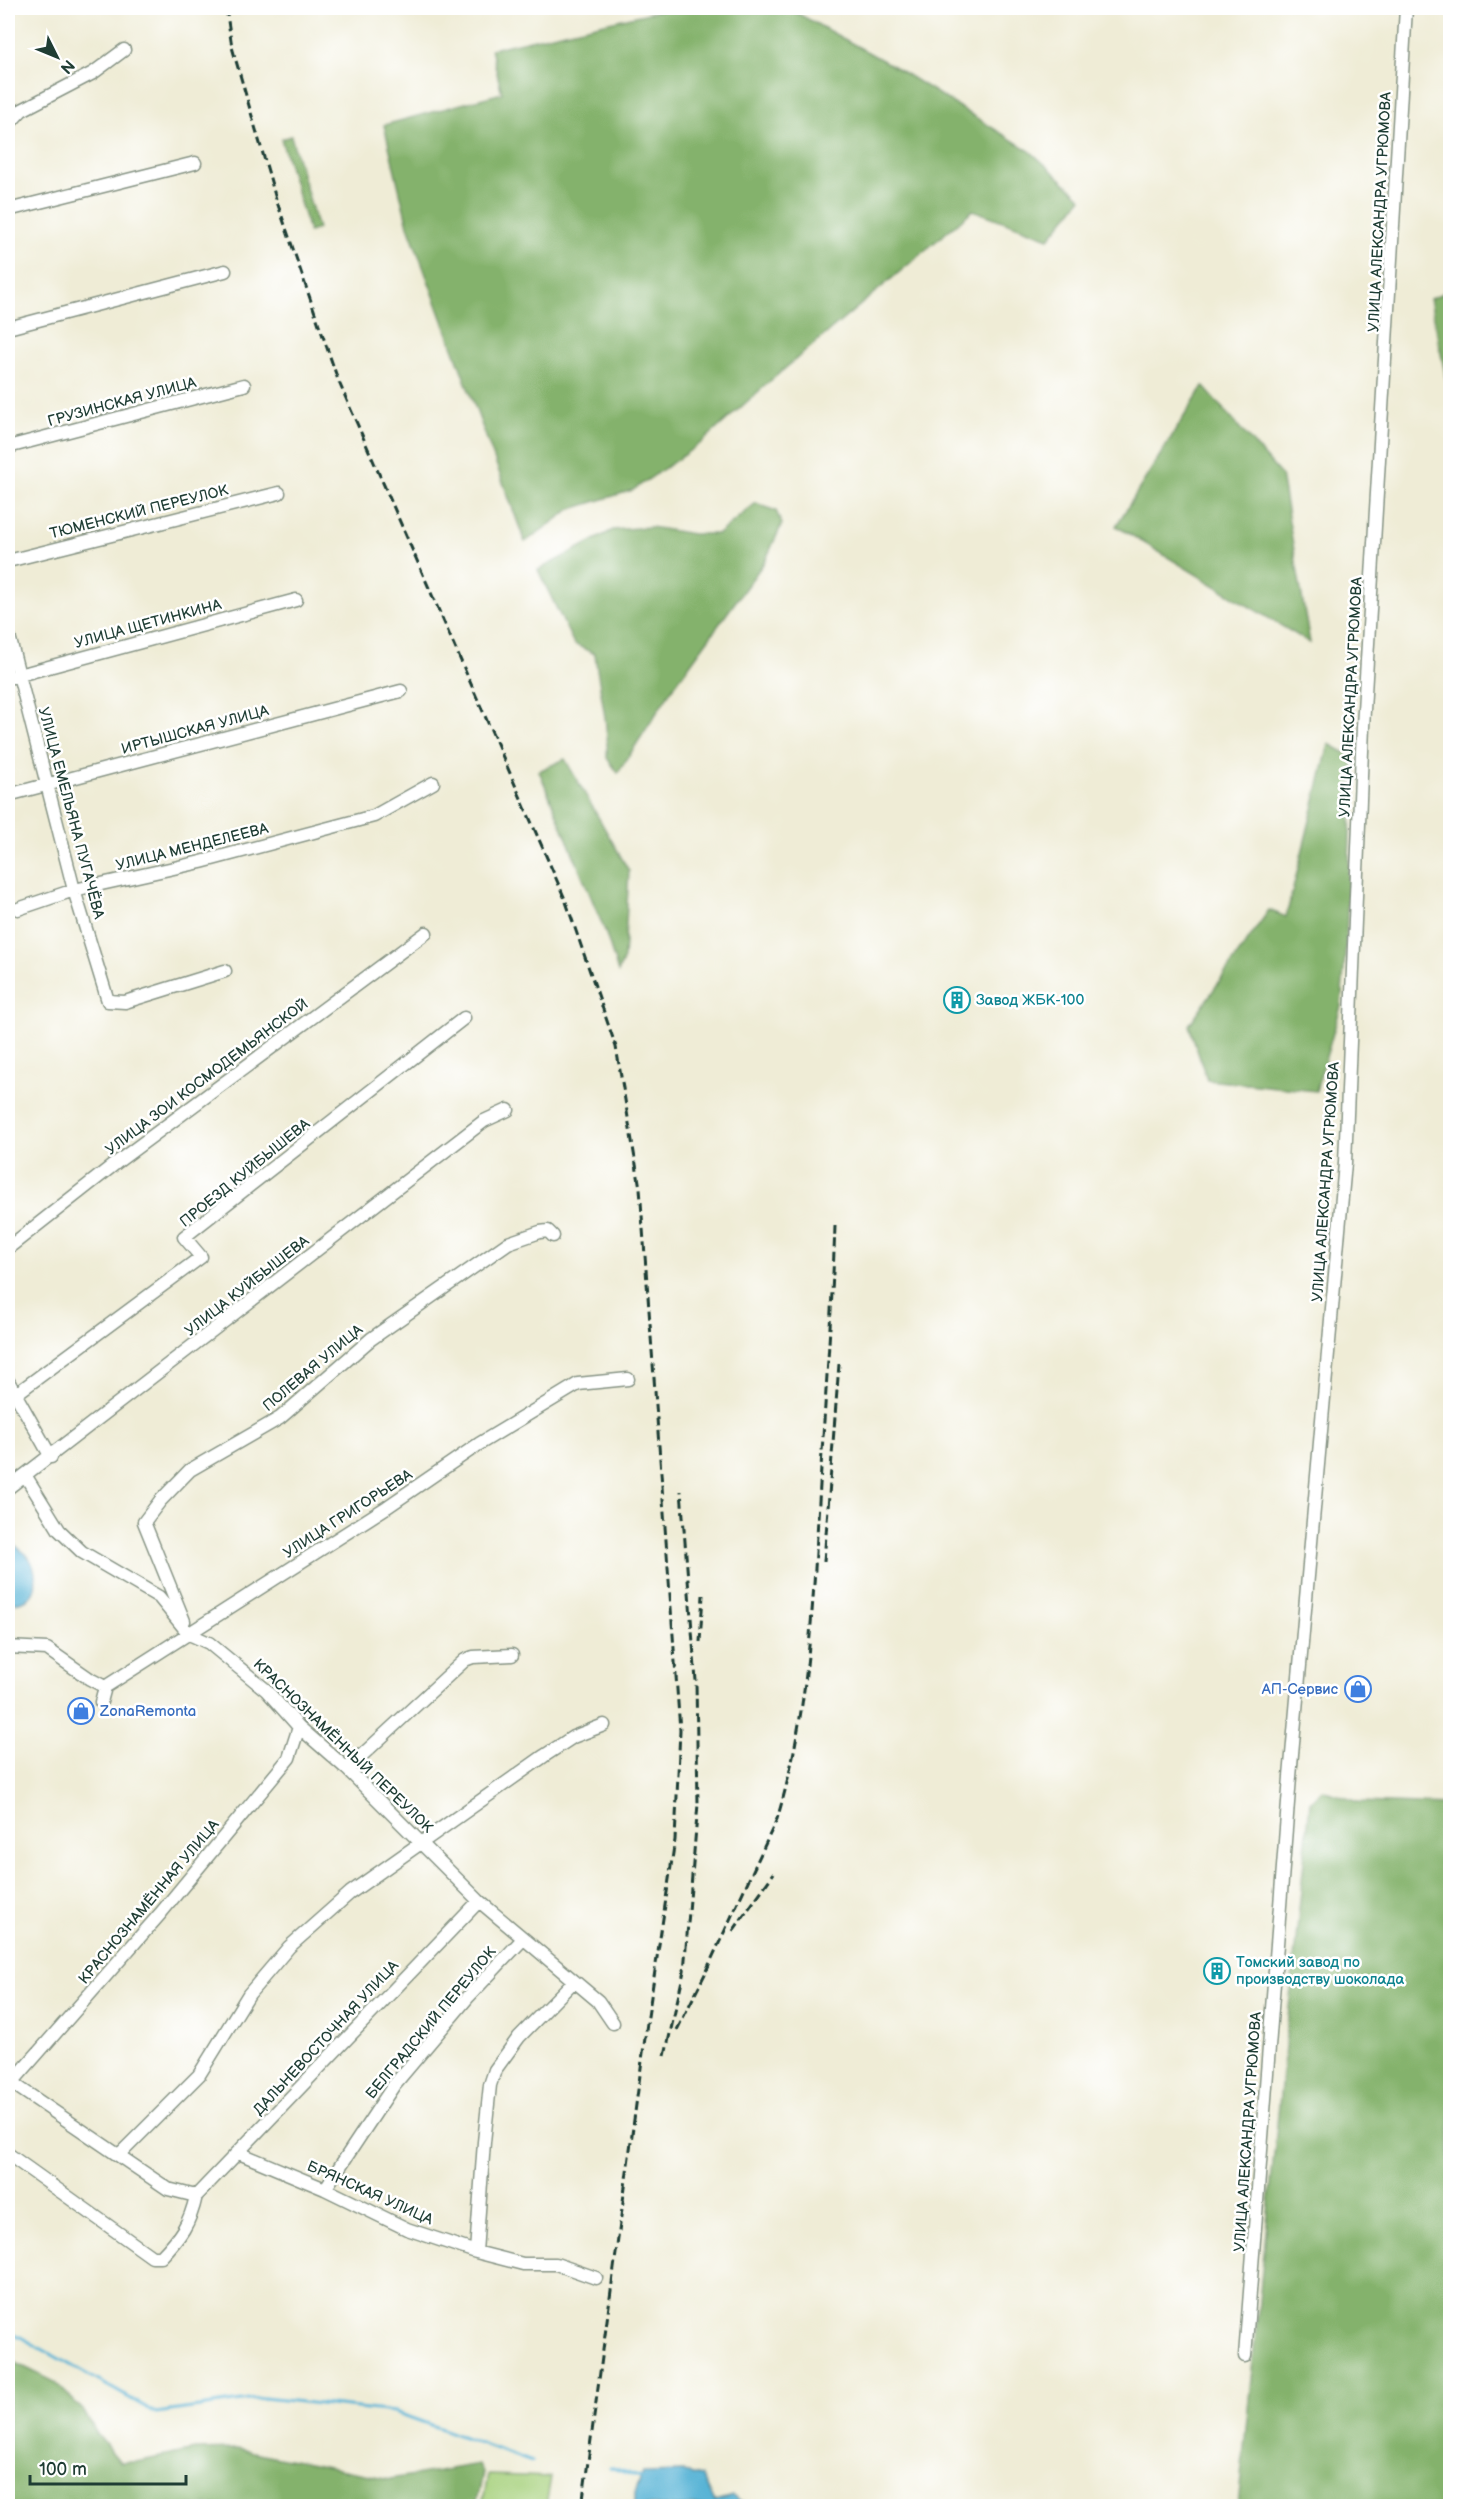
<svg xmlns="http://www.w3.org/2000/svg" width="1458" height="2514" font-family="'Balsamiq Sans',sans-serif">
<style>
.green{fill:#a6d07c;stroke:#628658;stroke-width:1.5}
.forest{fill:#84b26c;stroke:#527850;stroke-width:1.5}
.water{fill:#59b4d6;stroke:#3c7885;stroke-width:1.5}
.lines{fill:none;stroke-linecap:round;stroke-linejoin:round}
.stream{stroke:#59b4d6;stroke-width:3}
.street-casing{stroke:#879485;stroke-width:15}
.street{stroke:#fff;stroke-width:12}
.rail{stroke:#1f3d34;stroke-width:3;stroke-dasharray:9 4.5;stroke-linecap:butt}
.labels{text-anchor:middle;dominant-baseline:central;stroke-width:5;stroke-linejoin:round;paint-order:stroke}
.street-label{font-size:15px;fill:#1f3d34;stroke:#fff}
.culture-label{font-size:15px;fill:#0d838f;stroke:#fff;text-anchor:start}
.shop-label{font-size:15px;fill:#366cbe;stroke:#fff;text-anchor:end}
</style>
<rect width="100%" height="100%" fill="#fff"/>
<filter id="ink" filterUnits="userSpaceOnUse"><feTurbulence type="fractalNoise" baseFrequency=".0167" numOctaves="2"/><feDisplacementMap in="SourceGraphic" scale="12" xChannelSelector="R" yChannelSelector="G"/><feConvolveMatrix kernelMatrix="1 2 1 2 8 2 1 2 1" color-interpolation-filters="sRGB"/></filter>
<filter id="wash" filterUnits="userSpaceOnUse"><feTurbulence type="fractalNoise" baseFrequency=".008" numOctaves="4" result="noise"/><feDisplacementMap in="SourceGraphic" scale="24" xChannelSelector="R" yChannelSelector="G"/><feGaussianBlur stdDeviation="1.35" result="paint"/><feColorMatrix in="noise" values="0 0 0 0 0 0 0 0 0 0 0 0 0 0 0 0 0 1.4 0 .05"/><feComposite in="paint" operator="in"/></filter>
<g filter="url(#wash)">
<rect width="100%" height="100%" fill="#efecd6"/>
<path class="green" d="M488,2475L551,2477L546,2506H482Z"/>
<path class="forest" d="M670,8H788L893,66L1030,151L1082,198L1049,238L973,210L769,382L701,443L633,490L571,509L525,542L408,226L384,125L502,93L491,49Z
M291,136L318,229L309,232L281,139Z
M1450,290V398L1430,299Z
M1203,386L1281,475L1310,643L1116,526Z
M756,503L776,511L782,524L765,561L670,692L618,773L607,758C609,722 599,690 595,654L574,644L538,570L613,530L650,527L693,534H718Z
M1329,744L1353,757L1346,943L1341,1006L1316,1091L1207,1080L1189,1025L1269,910L1286,917Z
M565,759L629,871L624,958L618,972L605,931L539,771Z
M1322,1790L1359,1802L1450,1805V2506H1238L1310,1802Z
M8,2359L55,2382L83,2410L97,2434L120,2462H136L195,2450L237,2449L390,2479L479,2464L483,2473L476,2506H8Z"/>
<path class="water" d="M16,1546C19,1549 24,1552 27,1555C36,1566 41,1591 27,1599C22,1602 14,1603 8,1604V1548Z
M684,2472L701,2476L715,2501L732,2496L750,2506H635V2493L643,2473Z"/>
<g class="lines">
<path class="stream" d="M8,2330L156,2413L264,2398L395,2412L532,2462
M610,2467L641,2478"/>
</g>
</g>
<g filter="url(#ink)">
<g class="lines">
<defs>
<path id="street" d="M8,125L22,110L93,73L124,50
M8,210L195,163
M8,328L225,271
M8,447L244,385
M8,561L279,493
M8,632L74,890L108,1001L125,1002L225,971
M8,678L296,600
M8,795L401,691
M18,909L74,890L201,862L374,816L433,783
M8,1248L116,1163L426,933
M8,1381L51,1457
M16,1394L201,1257L184,1237L464,1018
M25,1475L59,1530L82,1552L159,1597L189,1634L209,1643L266,1690L299,1727L347,1769L479,1901L598,2001L613,2023
M8,1488L484,1121L508,1110
M184,1621L144,1522L160,1501L190,1470L280,1418L371,1339L508,1243L540,1232L548,1231L553,1236
M8,1647L47,1649L90,1679L105,1687
M101,1702L105,1687L387,1507L479,1444L578,1384L628,1379
M347,1769L465,1660L473,1657L512,1655
M12,2083L168,2189L196,2196
M8,2087L160,1914L289,1758L299,1727
M239,2153L325,2189L407,2229L476,2252L523,2264H556L596,2278
M8,2154L152,2257H161C180,2237 190,2224 196,2196
M119,2155L199,2075L249,1994L289,1947L350,1893L544,1756L573,1737L604,1725
M325,2189L394,2085L469,1996L523,1939
M196,2196L479,1901
M476,2252L484,2142L490,2085L495,2070L519,2037L574,1981
M1245,2356L1290,1777L1345,1163L1363,727L1406,8"/>
</defs>
<use href="#street" class="street-casing"/>
<use href="#street" class="street"/>
<path class="rail" d="M226,8L232,47L276,199L338,380L565,899L616,1047L640,1188L680,1730L675,1840L647,2023L582,2506
M824,1561L839,1364
M700,1642L703,1595
M733,1931L774,1873
M706,1971L777,1819C810,1711 813,1597 820,1485C825,1399 832,1312 835,1226
M677,2030L709,1966
M665,2056L684,1971L698,1804L696,1681L681,1491"/>
</g>
</g>
<defs>
<symbol id="building-ring" viewBox="-11 -11 22 22"><circle r="9.5" fill="#fff" stroke="#0f9aa8" stroke-width="1.5"/><path d="M-4-6H4V6H1V3H-1V6H-4ZM-2.5-4.3h1.7v1.8h-1.7ZM.8-4.3h1.7v1.8H.8ZM-2.5-1h1.7V.8h-1.7ZM.8-1h1.7V.8H.8Z" fill="#0f9aa8"/></symbol>
<symbol id="shop-ring" viewBox="-11 -11 22 22"><circle r="9.5" fill="#fff" stroke="#3f7fe0" stroke-width="1.5"/><path d="M-5-2.5h2.3a2.7 3.5 0 0 1 5.4 0H5L5.5 6h-11ZM-1.5-2.5h3a1.5 2.3 0 0 0-3 0Z" fill="#3f7fe0"/></symbol>
</defs>
<g fill-rule="evenodd">
<use href="#building-ring" x="942" y="985" width="30" height="30"/>
<use href="#shop-ring" x="1343" y="1674" width="30" height="30"/>
<use href="#shop-ring" x="66" y="1696" width="30" height="30"/>
<use href="#building-ring" x="1202" y="1956" width="30" height="30"/>
</g>
<g class="labels">
<g class="street-label">
<text transform="translate(1380 212) rotate(-87)">УЛИЦА АЛЕКСАНДРА УГРЮМОВА</text>
<text transform="translate(122 402) rotate(-15)">ГРУЗИНСКАЯ УЛИЦА</text>
<text transform="translate(139 512) rotate(-14)">ТЮМЕНСКИЙ ПЕРЕУЛОК</text>
<text transform="translate(148 624) rotate(-15)">УЛИЦА ЩЕТИНКИНА</text>
<text transform="translate(1351 697) rotate(-87)">УЛИЦА АЛЕКСАНДРА УГРЮМОВА</text>
<text transform="translate(195 730) rotate(-15)">ИРТЫШСКАЯ УЛИЦА</text>
<text transform="translate(71 813) rotate(75)">УЛИЦА ЕМЕЛЬЯНА ПУГАЧЁВА</text>
<text transform="translate(192 847) rotate(-14)">УЛИЦА МЕНДЕЛЕЕВА</text>
<text transform="translate(207 1077) rotate(-37)">УЛИЦА ЗОИ КОСМОДЕМЬЯНСКОЙ</text>
<text transform="translate(245 1173) rotate(-39)">ПРОЕЗД КУЙБЫШЕВА</text>
<text transform="translate(1326 1182) rotate(-86)">УЛИЦА АЛЕКСАНДРА УГРЮМОВА</text>
<text transform="translate(247 1286) rotate(-38)">УЛИЦА КУЙБЫШЕВА</text>
<text transform="translate(313 1368) rotate(-40)">ПОЛЕВАЯ УЛИЦА</text>
<text transform="translate(348 1514) rotate(-33)">УЛИЦА ГРИГОРЬЕВА</text>
<text transform="translate(343 1746) rotate(44)">КРАСНОЗНАМЁННЫЙ ПЕРЕУЛОК</text>
<text transform="translate(149 1902) rotate(-50)">КРАСНОЗНАМЁННАЯ УЛИЦА</text>
<text transform="translate(431 2023) rotate(-50)">БЕЛГРАДСКИЙ ПЕРЕУЛОК</text>
<text transform="translate(326 2038) rotate(-47)">ДАЛЬНЕВОСТОЧНАЯ УЛИЦА</text>
<text transform="translate(1248 2132) rotate(-86)">УЛИЦА АЛЕКСАНДРА УГРЮМОВА</text>
<text transform="translate(370 2193) rotate(24)">БРЯНСКАЯ УЛИЦА</text>
</g>
<g class="culture-label">
<text x="976" y="1000">Завод ЖБК-100</text>
<text x="1236" y="1962">Томский завод по<tspan x="1236" dy="17">производству шоколада</tspan></text>
</g>
<g class="shop-label">
<text x="1338" y="1689">АП-Сервис</text>
<text x="100" y="1711" text-anchor="start">ZonaRemonta</text>
</g>
</g>
<rect width="1458" height="2514" fill="none" stroke="#fff" stroke-width="30"/>
<g transform="translate(57 57) rotate(133)" stroke="#ffffff" stroke-width="4.5" paint-order="stroke">
<path d="M0-4.5L10 22L0 15L-10 22Z" fill="#1f3d34"/>
<text y="-9" font-size="16" font-weight="bold" text-anchor="middle" fill="#1f3d34">N</text>
</g>
<path d="M30 2475v9h156v-9" fill="none" stroke="#1f3d34" stroke-width="3"/>
<text x="39" y="2475" font-size="18" fill="#1f3d34" stroke="#ffffff" stroke-width="4.5" paint-order="stroke">100 m</text>
</svg>
